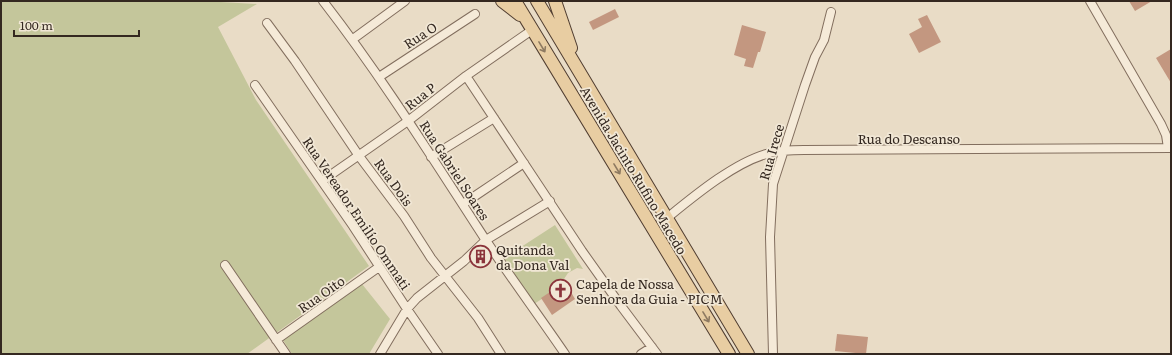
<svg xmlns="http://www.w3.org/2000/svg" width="1172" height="355" font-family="Literata,serif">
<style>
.green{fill:#c4c69b}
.building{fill:#c39780}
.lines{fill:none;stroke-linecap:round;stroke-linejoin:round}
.minor-casing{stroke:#826e5e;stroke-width:10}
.primary-casing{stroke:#513e31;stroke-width:14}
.minor{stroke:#f5ead8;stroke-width:8}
.primary{stroke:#e8cda2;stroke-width:12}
.oneway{stroke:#8e7a61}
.labels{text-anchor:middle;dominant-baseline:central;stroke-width:3.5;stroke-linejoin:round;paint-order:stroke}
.street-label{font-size:13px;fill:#342820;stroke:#f1e7d5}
.poi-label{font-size:13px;fill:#342820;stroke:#f1e7d5;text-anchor:start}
</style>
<rect width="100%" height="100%" fill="#e9dcc6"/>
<path class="green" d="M1,1H203L257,4L218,27L256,100L369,266L247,354H1Z
M555,225L583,269L577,268L568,273L564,279L562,286L534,304L504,258Z
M362,284L390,319L369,354H292L283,340Z"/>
<path class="building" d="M1129,1H1152L1135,11Z
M615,9L619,17L593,30L589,22Z
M927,15L941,42L919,53L909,34L922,27L918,19Z
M742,25L766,32L760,52H758L753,68L744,66L746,59L734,55Z
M1171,49V83L1156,58Z
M485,249L490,256L475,264L473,260Z
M565,282L575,299L552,315L541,298Z
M837,334L868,337L866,354L835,351Z"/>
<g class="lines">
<defs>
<path id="minor" d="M323,1C382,77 433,159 485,239C511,278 539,316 565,354
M1090,1L1161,124L1166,135L1168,148
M267,23L295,61L359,156L404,216L431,258L478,318L501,354
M353,39L405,1
M466,76L582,251L621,306L657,354
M379,77L475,14
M255,85L353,226L407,309L438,354
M431,157L494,118
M322,181L408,121L466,76L532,30
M463,204L524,163
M667,218C694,196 736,161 770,153C781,150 793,150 804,150L1171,148
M225,265L286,354
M276,340L379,267
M380,354L407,309L417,298L464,261L486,240L550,201
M641,354L652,347
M773,354L770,237L773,184L805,85L815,57L824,40L831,12"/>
<path id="primary" d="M502,1L520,15
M515,1L729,354
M537,1L748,354
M555,1L571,48"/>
</defs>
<use href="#minor" class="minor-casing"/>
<use href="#primary" class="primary-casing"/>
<use href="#minor" class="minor"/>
<use href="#primary" class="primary"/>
</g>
<defs><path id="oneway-shaft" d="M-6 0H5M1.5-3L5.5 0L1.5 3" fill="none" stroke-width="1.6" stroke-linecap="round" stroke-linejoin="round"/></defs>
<g class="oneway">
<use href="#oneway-shaft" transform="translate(542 47) rotate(59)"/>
<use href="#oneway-shaft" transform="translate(617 169) rotate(59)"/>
<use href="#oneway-shaft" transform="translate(706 317) rotate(59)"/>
</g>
<defs>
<symbol id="building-ring" viewBox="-11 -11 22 22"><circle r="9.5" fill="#f1e7d5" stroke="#8b343b" stroke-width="1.5"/><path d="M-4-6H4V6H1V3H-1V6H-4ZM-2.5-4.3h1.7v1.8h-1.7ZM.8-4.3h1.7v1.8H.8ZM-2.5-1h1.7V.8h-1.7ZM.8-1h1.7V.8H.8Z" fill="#8b343b"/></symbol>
<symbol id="church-ring" viewBox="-11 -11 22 22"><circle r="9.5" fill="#f1e7d5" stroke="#8b343b" stroke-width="1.5"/><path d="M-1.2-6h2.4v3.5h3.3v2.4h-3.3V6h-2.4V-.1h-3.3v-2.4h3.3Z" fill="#8b343b"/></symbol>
</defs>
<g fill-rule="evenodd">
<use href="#building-ring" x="468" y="244" width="25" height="25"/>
<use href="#church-ring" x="548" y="278" width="25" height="25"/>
</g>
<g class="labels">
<g class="street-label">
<text transform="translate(420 35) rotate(-33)">Rua O</text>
<text transform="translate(420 96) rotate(-38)">Rua P</text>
<text x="909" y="138">Rua do Descanso</text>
<text transform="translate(771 152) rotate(-74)">Rua Irece</text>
<text transform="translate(455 170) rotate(57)">Rua Gabriel Soares</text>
<text transform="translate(634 170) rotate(59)">Avenida Jacinto Rufino Macedo</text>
<text transform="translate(394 182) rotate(54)">Rua Dois</text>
<text transform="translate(357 213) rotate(56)">Rua Vereador Emilío Ommati</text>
<text transform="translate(321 294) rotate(-35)">Rua Oito</text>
</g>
<g class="poi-label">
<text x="496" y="249">Quitanda<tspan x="496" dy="15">da Dona Val</tspan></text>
<text x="576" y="283">Capela de Nossa<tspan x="576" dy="15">Senhora da Guia - PICM</tspan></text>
</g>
</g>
<rect width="1172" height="355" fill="none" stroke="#342820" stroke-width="4"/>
<path d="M14 30v6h125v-6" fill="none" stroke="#342820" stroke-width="2"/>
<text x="20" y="30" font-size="12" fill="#342820" stroke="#f1e7d5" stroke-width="3" paint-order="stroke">100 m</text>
</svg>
